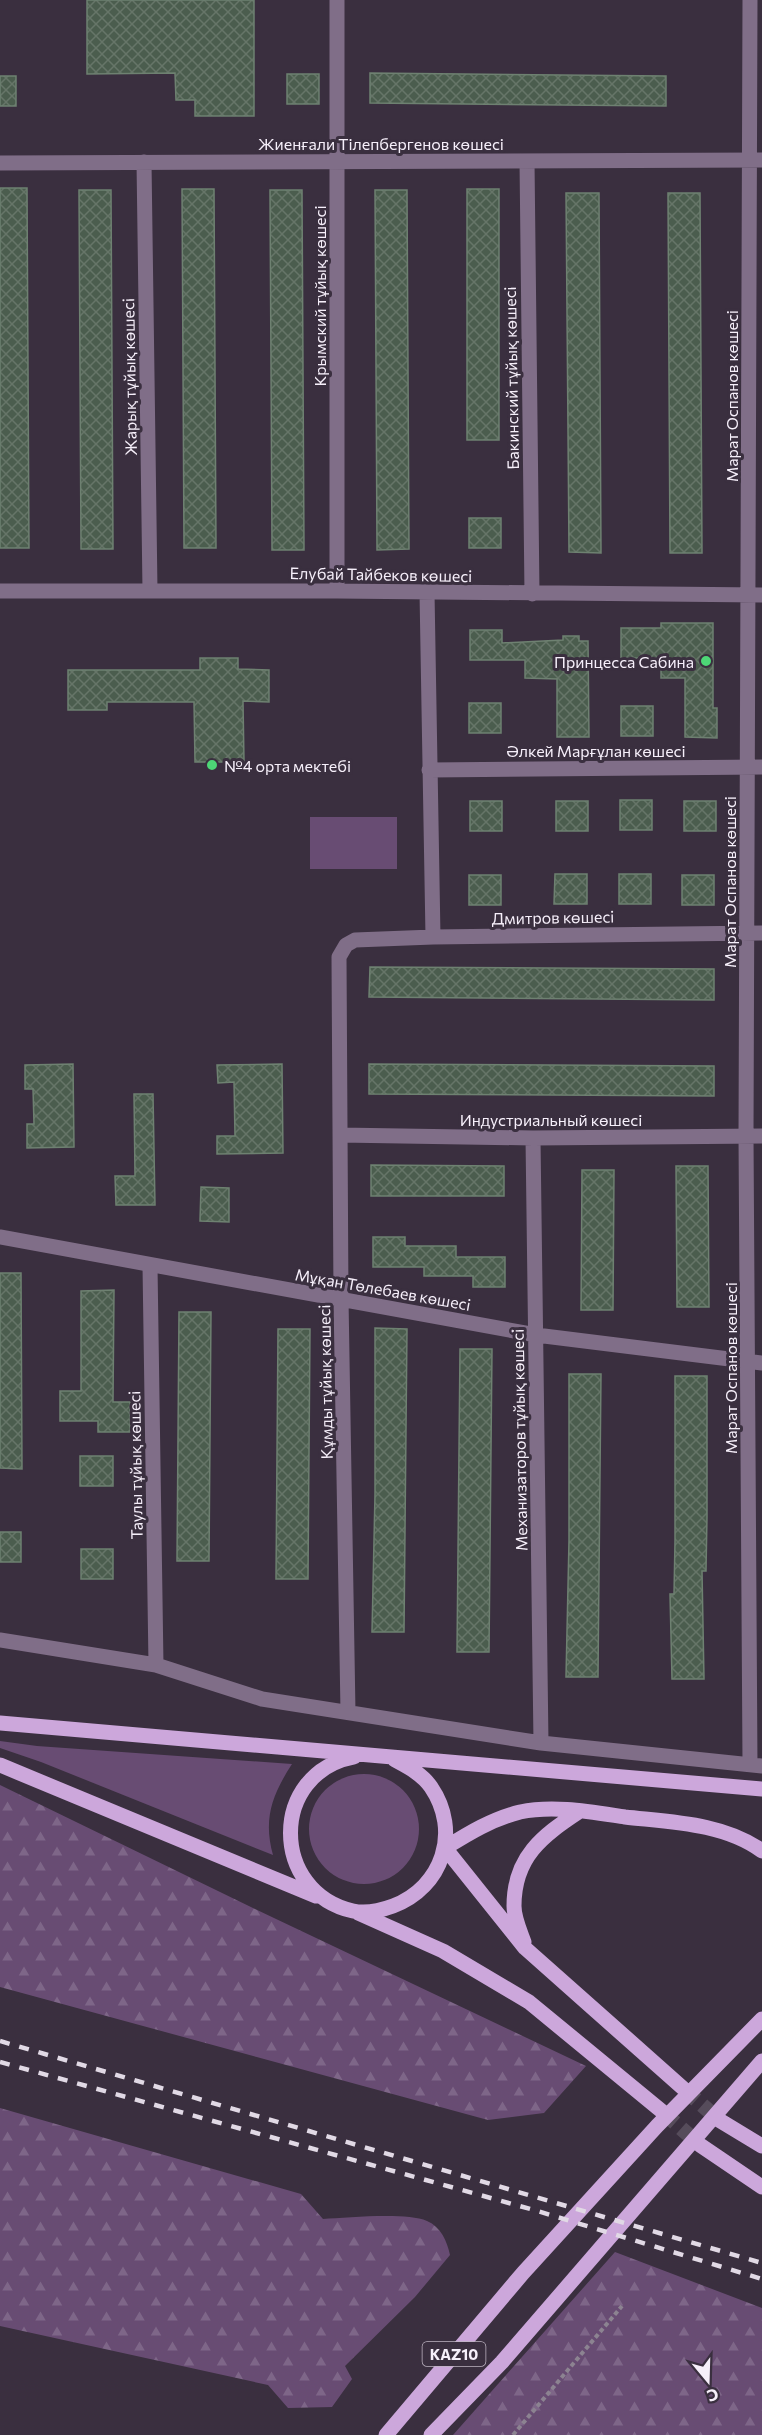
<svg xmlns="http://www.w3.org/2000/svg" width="762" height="2435" font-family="Commissioner,sans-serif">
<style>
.grass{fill:#684c73}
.forest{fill:url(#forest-firs)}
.building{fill:url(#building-cross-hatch);stroke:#6e8171;stroke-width:1.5}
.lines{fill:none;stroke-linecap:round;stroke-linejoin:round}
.major-tunnel{stroke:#564c5b;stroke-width:15;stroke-dasharray:15 8;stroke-linecap:butt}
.path{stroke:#8c8391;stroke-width:4;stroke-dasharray:4.5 3;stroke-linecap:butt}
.minor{stroke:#806e88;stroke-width:15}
.major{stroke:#cca7db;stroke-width:15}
.rail{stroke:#e1d9e5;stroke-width:4.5;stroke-dasharray:10 10;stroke-linecap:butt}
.poi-dot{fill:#4dd676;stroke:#3a2f3f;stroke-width:2}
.labels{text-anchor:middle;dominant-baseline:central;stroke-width:6;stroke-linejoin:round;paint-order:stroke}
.shield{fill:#3a2f3f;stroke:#beb5c2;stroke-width:1.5}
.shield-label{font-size:15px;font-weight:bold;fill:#f6effa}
.street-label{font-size:16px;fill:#f6effa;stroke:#3a2f3f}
.poi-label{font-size:16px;fill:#f6effa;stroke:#3a2f3f;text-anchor:end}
</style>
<defs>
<pattern id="forest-firs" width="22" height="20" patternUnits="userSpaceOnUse" patternTransform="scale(1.5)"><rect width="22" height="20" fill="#684c73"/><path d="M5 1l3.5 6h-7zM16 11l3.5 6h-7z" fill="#7e6688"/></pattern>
<pattern id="building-cross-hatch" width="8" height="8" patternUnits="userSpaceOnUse" patternTransform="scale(1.5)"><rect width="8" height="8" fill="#4b5d4e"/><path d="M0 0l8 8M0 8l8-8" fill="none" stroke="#667568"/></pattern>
</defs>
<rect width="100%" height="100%" fill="#3a2f3f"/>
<path class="grass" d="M310,817H397V869H310Z
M0,1741L37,1746L292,1764C272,1795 263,1819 273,1855L41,1762L0,1748Z
M309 1829a55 55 0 1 1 110 0a55 55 0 1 1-110 0Z"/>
<path class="forest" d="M0,1785L255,1909L586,2066L544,2113L488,2120L0,1987Z
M0,2108L301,2194L323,2219C348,2218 405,2212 427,2221C441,2227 447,2241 450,2255L415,2297L345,2366L352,2379L332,2407L288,2408L268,2385L0,2326Z
M615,2252L762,2308V2435H453Z"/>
<path class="building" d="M87,0H254V116H195V100H176L175,73L87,74Z
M370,73L666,76V106L370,103Z
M287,74H319V104H287Z
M0,76H16V106H0Z
M0,188H27L29,548H0Z
M182,189H214L216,548H184Z
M467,189H499V440H467Z
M79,190H111L113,549H81Z
M270,190H302L304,550H272Z
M375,190H407L409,549L377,550Z
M566,193H599L601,553L569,552Z
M668,193H700L702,553H670Z
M469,518H501V548H469Z
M661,623H713V708H717V738L685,737V678H661V658H621V628H661Z
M470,630H502V643L563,640V636H579V641H588L589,737H557V679L525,678V660H470Z
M200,658H238V669L269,670V702L243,701L244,762H195L194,702H107V710H68V670H200Z
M469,703H501V733H469Z
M621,706H653V736H621Z
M620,800H652V830H620Z
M470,801H502V831H470Z
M556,801H588V831H556Z
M684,801H716V831H684Z
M555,874H587V904H554Z
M619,874H651V904H619Z
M469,875H501V905H469Z
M682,875H714V905H682Z
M370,967L714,969V1000L369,997Z
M73,1064L74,1147L27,1148V1124H34L33,1089H25V1065Z
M282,1064L283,1153L217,1154V1136H235L234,1082L218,1083L217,1065Z
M369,1064L714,1066V1096L369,1094Z
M134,1094H153L155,1205H116L115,1176H135Z
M371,1165L504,1166V1196H371Z
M676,1166H708L709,1307H677Z
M582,1170H614L613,1310H581Z
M201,1187L229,1188V1222L200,1221Z
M373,1237H405V1246H456V1257H505V1287H473V1276H424V1267H373Z
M0,1273H21L22,1469L0,1468Z
M114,1290L113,1402H130V1432H98V1421H60V1391H81V1291Z
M179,1312H211L209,1561H177Z
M375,1328L407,1329L404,1632H372L375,1494Z
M278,1329H310L308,1579H276Z
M460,1349H492L489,1652H457Z
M569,1374H601L598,1677H566L569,1540Z
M675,1376H707V1517L706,1571H702L704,1679H672L670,1594H674L675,1541Z
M80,1456H113V1486H80Z
M0,1532H21V1562H0Z
M81,1549H113V1579H81Z"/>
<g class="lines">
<path class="major-tunnel" d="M685,2090L719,2120
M664,2113L700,2145"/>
<path class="path" d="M513,2435L622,2306"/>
<path class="minor" d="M337,0V591
M527,161L532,594
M144,162L150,590
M0,163L762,160
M0,591H337L762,595
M427,592L433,937
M429,770L762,767
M340,1135L533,1138L762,1136
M533,1138L541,1743
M0,1237L536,1335L762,1363
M150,1266L156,1665
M0,1640L156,1665L262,1699L541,1743L762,1766
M348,1712L341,1299L339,957L346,945L355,940L433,937L762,933
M750,1764L746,1136L750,0"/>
<path class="major" d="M0,1723L762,1789
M354,1757C269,1773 270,1892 353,1911C366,1914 382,1910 393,1906C443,1887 461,1831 431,1787C422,1774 408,1767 395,1760
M0,1765L316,1896
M445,1848L525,1948L685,2090
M445,1848C469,1833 492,1819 520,1812C554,1805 591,1812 625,1817C670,1822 724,1823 762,1851
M358,1913L443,1951L529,2002L664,2113
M524,1942C520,1931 514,1918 514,1906C514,1857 542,1836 580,1811
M719,2120L762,2146
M700,2145L762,2187
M386,2435L523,2273L657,2126L762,2019
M431,2435L502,2362L762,2061"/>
<path class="rail" d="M0,2041L762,2263
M0,2062L534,2210L762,2279"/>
</g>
<g class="poi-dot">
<circle cx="706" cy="661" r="6"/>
<circle cx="212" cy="765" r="6"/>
</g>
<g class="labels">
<rect class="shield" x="422.5" y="2342" width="63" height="24" rx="4.5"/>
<g class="shield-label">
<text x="454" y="2354">KAZ10</text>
</g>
<g class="street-label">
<text x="381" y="143">Жиенғали Тілепбергенов көшесі</text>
<text transform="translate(319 296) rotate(-90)">Крымский тұйық көшесі</text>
<text transform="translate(129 377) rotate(-91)">Жарық тұйық көшесі</text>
<text transform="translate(511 378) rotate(-91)">Бакинский тұйық көшесі</text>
<text transform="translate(731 396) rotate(-90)">Марат Оспанов көшесі</text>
<text transform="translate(381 574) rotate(1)">Елубай Тайбеков көшесі</text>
<text x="596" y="750">Әлкей Марғұлан көшесі</text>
<text transform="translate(729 882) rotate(-90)">Марат Оспанов көшесі</text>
<text transform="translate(553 917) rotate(-1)">Дмитров көшесі</text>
<text x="551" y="1119">Индустриальный көшесі</text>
<text transform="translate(383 1289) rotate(10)">Мұқан Төлебаев көшесі</text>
<text transform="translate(730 1368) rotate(-90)">Марат Оспанов көшесі</text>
<text transform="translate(325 1382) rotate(-91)">Құмды тұйық көшесі</text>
<text transform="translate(519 1440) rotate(-91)">Механизаторов тұйық көшесі</text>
<text transform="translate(135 1465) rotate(-91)">Таулы тұйық көшесі</text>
</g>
<g class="poi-label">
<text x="694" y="661">Принцесса Сабина</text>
<text x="224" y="765" text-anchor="start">№4 орта мектебі</text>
</g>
</g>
<g transform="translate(708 2381) rotate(161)" stroke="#3a2f3f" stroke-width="4.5" paint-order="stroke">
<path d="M0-4.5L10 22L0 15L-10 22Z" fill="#f6effa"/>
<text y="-9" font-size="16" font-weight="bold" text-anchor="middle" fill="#f6effa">С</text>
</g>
</svg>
